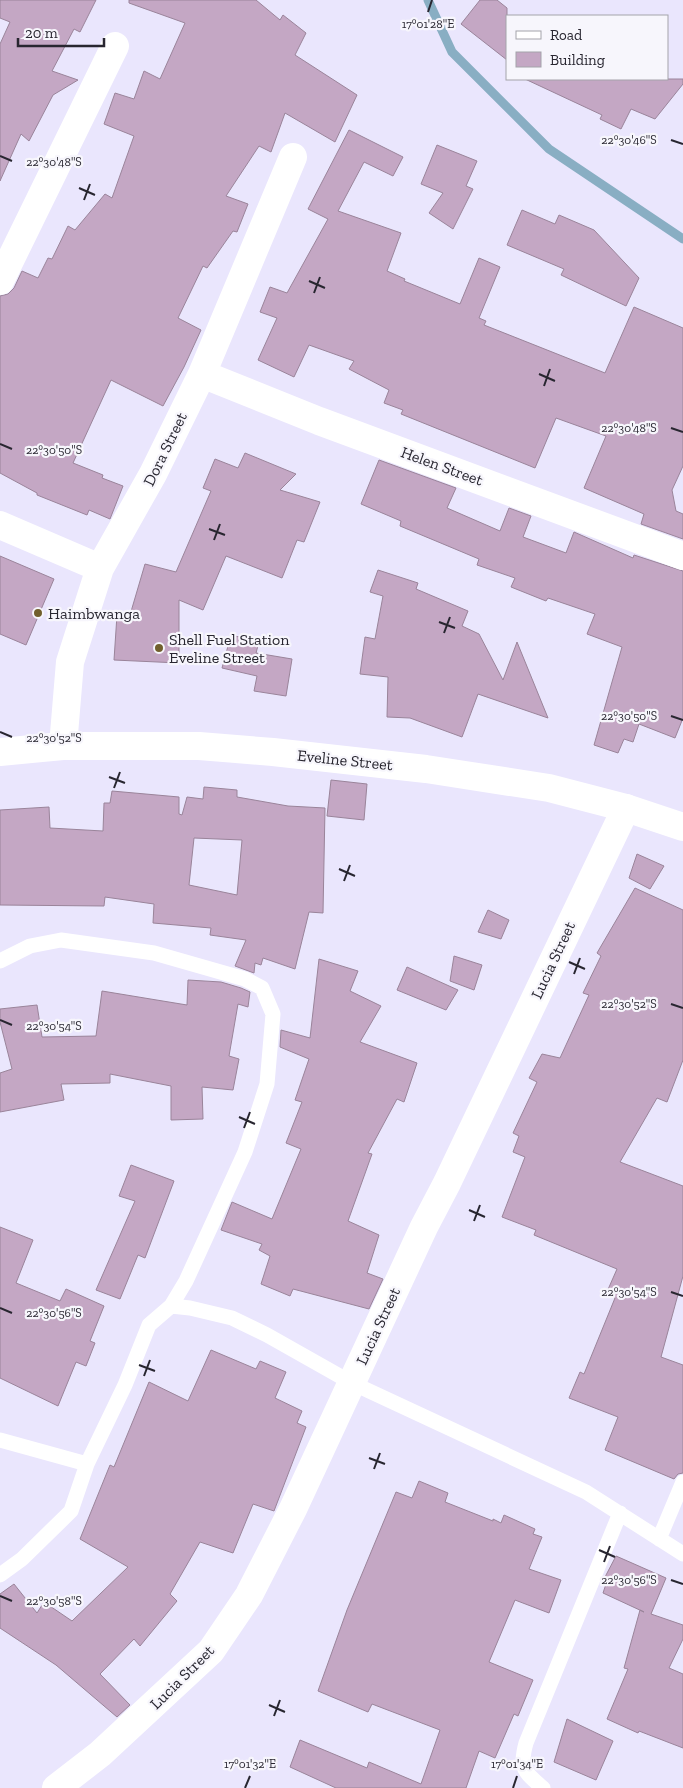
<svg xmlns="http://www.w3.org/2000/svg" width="683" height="1788" font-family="'Zilla Slab',serif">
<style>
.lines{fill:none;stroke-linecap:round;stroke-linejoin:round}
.stream{stroke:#89aec3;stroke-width:9}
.building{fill:#c4a7c4;stroke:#9a849a;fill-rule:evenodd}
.lane{stroke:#fff;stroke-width:15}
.street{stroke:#fff;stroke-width:28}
.secondary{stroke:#fff;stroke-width:28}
.ticks{fill:none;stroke:#282630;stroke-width:2}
.poi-dot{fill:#715f2d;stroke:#f7f6fc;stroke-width:2}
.labels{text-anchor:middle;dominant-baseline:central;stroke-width:4.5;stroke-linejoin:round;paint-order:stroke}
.street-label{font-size:16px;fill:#282630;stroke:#f7f6fc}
.poi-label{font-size:16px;fill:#282630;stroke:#f7f6fc;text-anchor:start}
.ticks-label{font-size:12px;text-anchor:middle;fill:#282630;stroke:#f7f6fc;stroke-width:4.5;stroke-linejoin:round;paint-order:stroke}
</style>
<rect width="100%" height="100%" fill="#eae6fd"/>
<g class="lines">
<path class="stream" d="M428,0L452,52L549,149L683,239"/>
</g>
<path class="building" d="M0,0H96L80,32L74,29L52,71L78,80L53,95L29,141L21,134L0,181V44L10,22L0,18Z
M129,0H256L280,20L283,15L306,33L295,55L357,95L335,142L285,113L271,152L259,146L226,196L248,204L237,232L233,231L207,268L203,266L178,318L201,330L184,367L163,406L111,380L73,463L103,475L102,478L123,486L110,519L89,510L87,515L37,495V493L0,473V296L8,294L14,288L22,271L38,278L48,258L52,259L68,226L75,230L105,194L112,198L134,136L104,124L115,93L134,99L144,71L160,79L185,23L129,3Z
M480,0H497L507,8V60L461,24Z
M525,79H683V84L655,119L631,109L621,129L600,119L602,115Z
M349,130L403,157L393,176L364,162L338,211L401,233L387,271L405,279L404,281L460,304L479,258L500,267L479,318L486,321L484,325L605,373L634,307L683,328V466L672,490L676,511L683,514V539L641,524L644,514L584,488L606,436L556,418L535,468L401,414L403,410L384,403L389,390L349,369L354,361L309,345L294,377L258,360L277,318L260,312L270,287L287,293L328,219L308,209Z
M437,145L477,161L466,186L473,189L453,229L429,213L443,193L421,184Z
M522,210L555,224L559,215L594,230L639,278L626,306L561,275L564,269L507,245Z
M245,453L296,474L280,490L320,502L304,542L297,540L282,578L226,556L203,610L179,600V663L114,660L117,615H130L145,564L176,572L211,491L203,488L215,459L238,468Z
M379,460L456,488L447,508L500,531L509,508L531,516L523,537L566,553L574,532L633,558L634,555L683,571V718L675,738L639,724L633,742L624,739L618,753L594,745L622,647L587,634L595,614L548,598L546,601L511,587L515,578L477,565L479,559L400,526L401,521L361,504Z
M0,556L54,579L26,645L0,634Z
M378,570L418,583L416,589L468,611L462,626L479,634L503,680L517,642L548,718L478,694L462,737L410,718L387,717L388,677L360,674L365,637L375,639L383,596L370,592Z
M231,635L259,642L256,653L292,659L286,696L254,691L257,676L222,668Z
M331,780L367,784L364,820L327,816Z
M204,787L237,790V797L288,806L325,808L323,913L309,912L295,969L263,958L261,965L255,963L254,973L235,966L246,940L210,935L211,928L153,923L154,904L105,897L104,906L0,905V810L49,807L50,828L103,831L104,803H110L112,791L179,797V814L182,815L187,797L203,799ZM194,838L242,840L237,895L189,885Z
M637,854L664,866L650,889L629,878Z
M635,888L683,910V1060L667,1102L657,1098L620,1162L683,1186V1276L661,1357L683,1365V1473L678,1474L674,1479L605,1450L618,1417L569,1398L580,1372L584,1374L615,1298L606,1294L617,1269L534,1235L536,1230L502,1217L525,1157L513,1152L519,1136L513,1133L537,1082L529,1078L542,1054L560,1058L589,995L583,993L601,956L597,953Z
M488,910L509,920L501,939L478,932Z
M454,956L482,965L474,990L450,981Z
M319,959L358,971L350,991L381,1006L360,1042L417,1063L404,1102L397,1099L368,1153L372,1154L348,1221L379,1235L367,1273L383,1279L369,1309L293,1289L290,1296L261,1284L270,1256L259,1250L262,1244L221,1230L232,1202L272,1219L301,1149L286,1143L302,1102L295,1100L309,1059L280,1047L281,1030L310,1038Z
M407,967L458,990L446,1010L397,990Z
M188,980L221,982L241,988L250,992L248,1007L238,1004L229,1056L239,1059L233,1090L202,1087L203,1119L171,1120V1086L110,1074V1083L61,1084L64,1100L0,1112V1073L12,1069L0,1022V1009L37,1005L42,1037L96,1036L102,991L187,1005Z
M131,1165L174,1181L145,1258L138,1255L120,1299L96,1290L135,1201L119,1196Z
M0,1227L33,1240L16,1283L60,1301L66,1289L104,1306L90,1341L95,1343L86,1366L76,1362L58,1406L0,1378Z
M211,1350L256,1369L260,1361L286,1372L275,1398L302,1411L297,1423L306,1427L274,1511L253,1504L233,1553L200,1542L170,1594L177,1601L140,1646L134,1639L100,1674L130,1705L117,1717L56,1665L0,1628V1594L14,1584L37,1613L44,1602L72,1621L128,1567L80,1539L110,1465L114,1467L149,1382L188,1401Z
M419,1481L448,1493L445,1502L493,1521V1519L501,1523L504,1515L535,1529L533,1534L542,1537L529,1569L561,1580L549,1613L515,1600L489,1662L533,1680L518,1716L514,1714L495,1758L479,1751L466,1788H336L290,1767L300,1740L367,1768L369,1762L421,1784L440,1730L372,1704L368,1712L318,1691L347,1610L396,1492L412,1498Z
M616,1556L666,1578L651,1614L683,1625V1639L669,1668L683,1674V1748L639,1731L638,1733L607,1719L628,1669L624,1668L640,1610L644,1612L603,1593L608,1578L605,1577Z
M567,1719L613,1741L596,1780L554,1762Z"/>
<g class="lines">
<path class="lane" d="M0,961L30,946L61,940L154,953L245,979L262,988L273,1014L267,1084L245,1152L186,1281L171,1306
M0,1440L87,1464
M659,1539L683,1482
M0,1575L22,1559L71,1511L87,1464L125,1385L149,1325L171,1306L190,1308L232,1318L267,1335L352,1383L586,1492L683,1554
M543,1788C524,1772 519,1768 526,1743L620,1513"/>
<path class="street" d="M0,281L115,46
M202,374L319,421L683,556
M0,525L100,568
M63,746L70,662L100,568L153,474L202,374L293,157
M56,1788L100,1754L211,1651L249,1595L293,1509L424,1227L447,1183L626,808"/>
<path class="secondary" d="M0,752L63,746H199L273,752L426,769L549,788L626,808L683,827"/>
</g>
<path class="ticks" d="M428,12L432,0M671,140L683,144M0,156L12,161M79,188L95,195M84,200L90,184M309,281L325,288M314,293L320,277M539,374L555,381M544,386L550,369M671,428L683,432M0,444L12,449M209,529L225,535M214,540L220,524M439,622L455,628M444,633L450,617M671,716L683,720M0,732L12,737M109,777L125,783M114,788L120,772M339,869L355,876M344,881L350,865M569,962L585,969M574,974L580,958M671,1004L683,1008M0,1020L12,1025M239,1117L255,1124M244,1128L250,1112M469,1210L485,1217M474,1221L480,1205M671,1292L683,1296M0,1308L12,1313M139,1365L155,1371M144,1376L150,1360M369,1458L385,1464M374,1469L380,1453M599,1550L615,1557M604,1562L610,1546M671,1580L683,1584M0,1596L12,1601M269,1705L285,1712M274,1716L280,1700M245,1788L250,1776M513,1788L517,1776"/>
<g class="poi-dot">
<circle cx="38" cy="613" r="5"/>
<circle cx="159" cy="648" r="5"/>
</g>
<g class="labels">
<g class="street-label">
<text transform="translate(165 449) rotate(-64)">Dora Street</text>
<text transform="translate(442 466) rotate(20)">Helen Street</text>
<text transform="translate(345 760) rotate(6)">Eveline Street</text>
<text transform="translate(553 960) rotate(-65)">Lucia Street</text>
<text transform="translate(378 1326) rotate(-65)">Lucia Street</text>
<text transform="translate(182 1677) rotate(-45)">Lucia Street</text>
</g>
<g class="poi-label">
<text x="48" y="613">Haimbwanga</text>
<text x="169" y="639">Shell Fuel Station<tspan x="169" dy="18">Eveline Street</tspan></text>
</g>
</g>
<g class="ticks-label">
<text x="428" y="28">17°01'28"E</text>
<text x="629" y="144">22°30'46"S</text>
<text x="54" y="166">22°30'48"S</text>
<text x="629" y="432">22°30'48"S</text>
<text x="54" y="454">22°30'50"S</text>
<text x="629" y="720">22°30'50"S</text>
<text x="54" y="742">22°30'52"S</text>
<text x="629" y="1008">22°30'52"S</text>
<text x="54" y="1030">22°30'54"S</text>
<text x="629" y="1296">22°30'54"S</text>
<text x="54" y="1317">22°30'56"S</text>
<text x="629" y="1584">22°30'56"S</text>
<text x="54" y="1605">22°30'58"S</text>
<text x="250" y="1768">17°01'32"E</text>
<text x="517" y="1768">17°01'34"E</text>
</g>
<rect x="506" y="15" width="162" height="65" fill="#f7f6fc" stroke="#a4a3aa"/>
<rect x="516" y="31" width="25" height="8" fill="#ffffff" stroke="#a4a3aa"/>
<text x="550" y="40" font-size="15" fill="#282630">Road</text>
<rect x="516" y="52" width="25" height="15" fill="#c4a7c4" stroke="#a4a3aa"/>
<text x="550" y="65" font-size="15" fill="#282630">Building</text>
<path d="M18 38v8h86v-8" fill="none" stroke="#282630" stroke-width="2.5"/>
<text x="25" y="38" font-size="15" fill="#282630" stroke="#f7f6fc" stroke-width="4" paint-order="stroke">20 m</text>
</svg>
